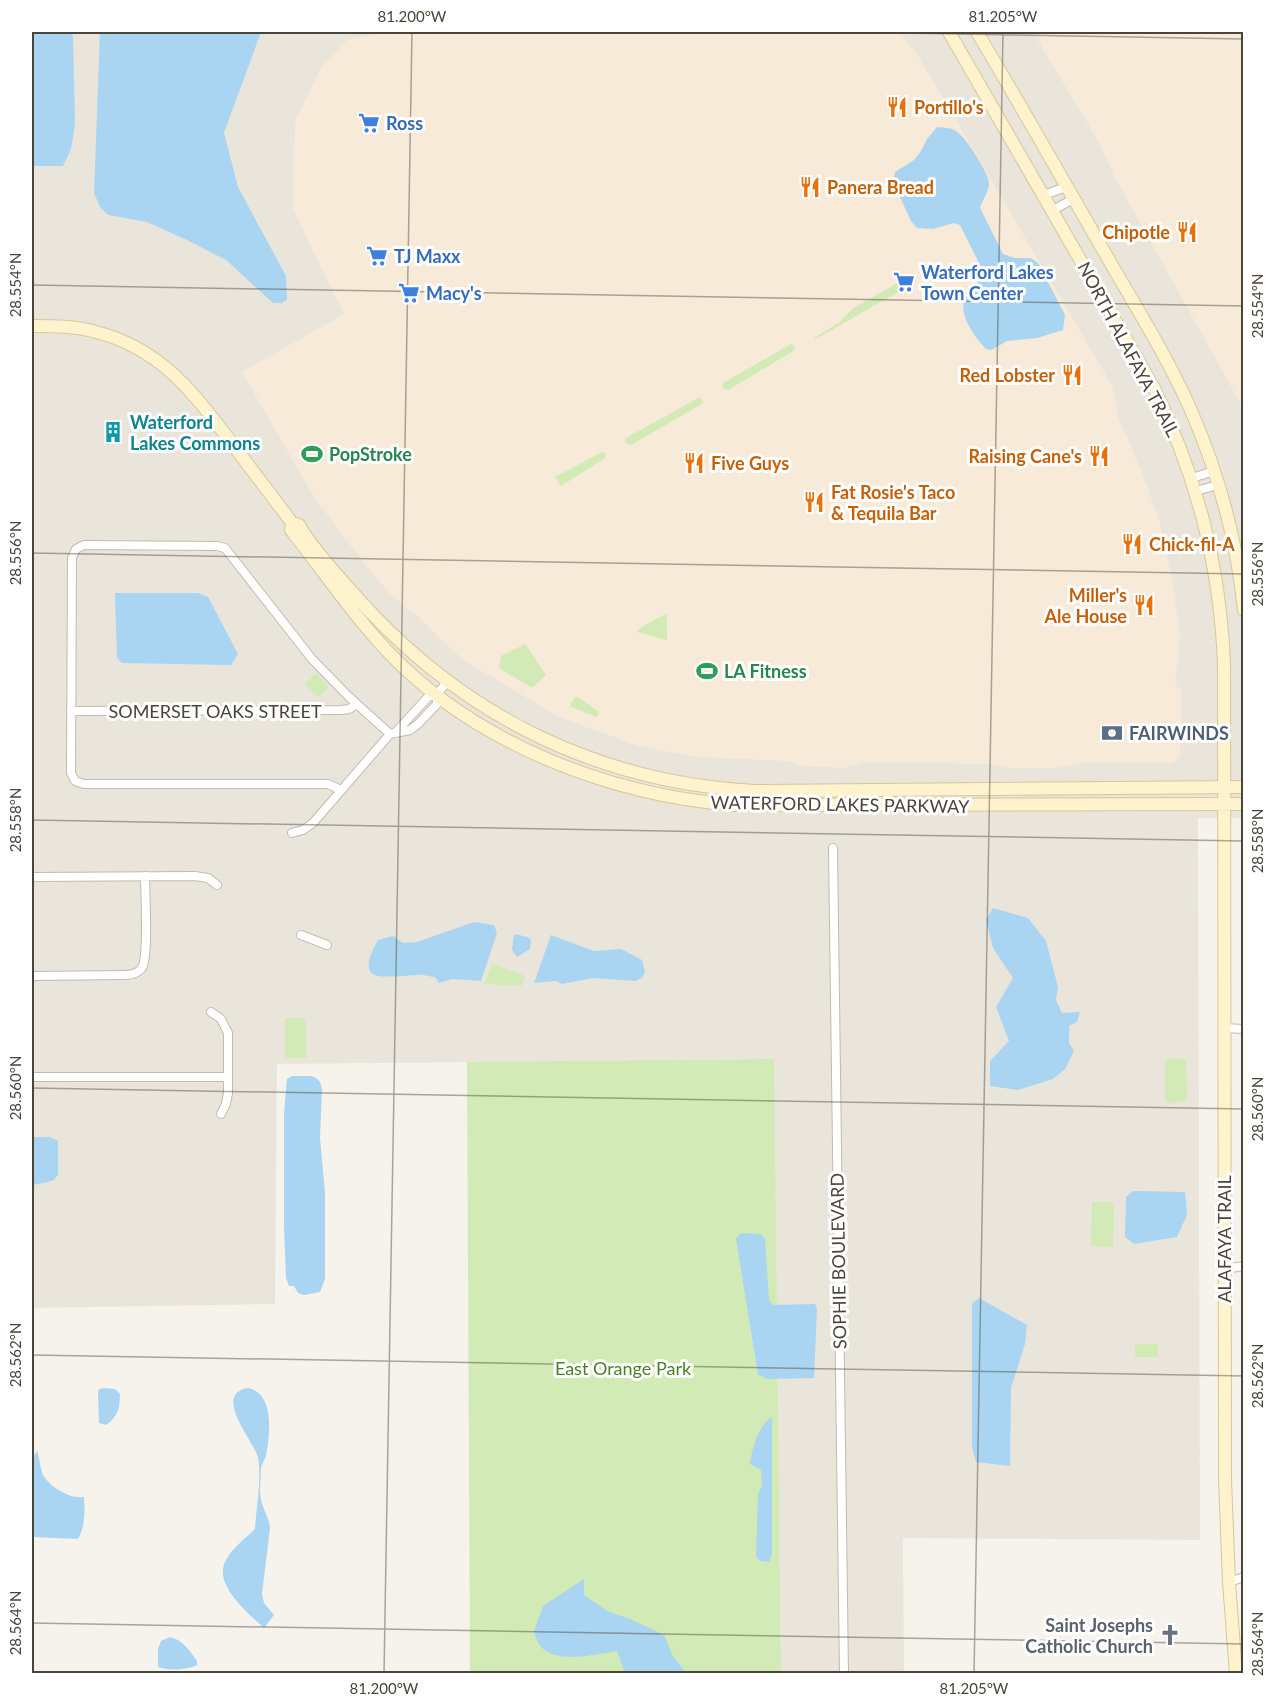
<svg xmlns="http://www.w3.org/2000/svg" width="1275" height="1705" font-family="Lato,sans-serif">
<style>
.residential{fill:#eae5da}
.commercial{fill:#f7ead8}
.green{fill:#d2eab5}
.water{fill:#a9d4f2}
.lines{fill:none;stroke-linecap:round;stroke-linejoin:round}
.street-casing{stroke:#c2bbae;stroke-width:10}
.secondary-casing{stroke:#d6c79b;stroke-width:14}
.street{stroke:#fff;stroke-width:8}
.secondary{stroke:#fff3cd;stroke-width:12}
.ticks{fill:none;stroke:#4b4439;stroke-width:1.5;stroke-opacity:0.45}
.labels{text-anchor:middle;dominant-baseline:central;stroke-width:6;stroke-linejoin:round;paint-order:stroke}
.food-label{font-size:18px;font-weight:bold;fill:#c56008;stroke:#fff;text-anchor:start}
.shop-label{font-size:18px;font-weight:bold;fill:#366cbe;stroke:#fff;text-anchor:start}
.street-label{font-size:18px;fill:#4b4439;stroke:#fff}
.culture-label{font-size:18px;font-weight:bold;fill:#0d838f;stroke:#fff;text-anchor:start}
.leisure-label{font-size:18px;font-weight:bold;fill:#27864d;stroke:#fff;text-anchor:start}
.service-label{font-size:18px;font-weight:bold;fill:#4e5e75;stroke:#fff;text-anchor:start}
.park-label{font-size:18px;fill:#4a7f2a;stroke:#fff}
.worship-label{font-size:18px;font-weight:bold;fill:#5b616d;stroke:#fff;text-anchor:end}
.neatline{fill:none;stroke:#4b4439;stroke-width:2}
.ticks-label{font-size:15px;text-anchor:middle;fill:#4b4439}
</style>
<rect width="100%" height="100%" fill="#f6f3ec"/>
<path class="residential" d="M32,32H1243L1244,818H1198L1200,1540L903,1538L904,1673H781L773,1059L277,1064L275,1304L32,1308Z"/>
<path class="commercial" d="M384,32H900L918,56L1113,387L1118,417L1139,466L1159,519L1172,578L1180,638L1175,684L1181,690L1180,756L1173,763L1091,762L1055,768H1008L992,764L865,762L843,768L803,766L786,761L696,757L638,746L559,717L465,661L448,646L417,616L391,595L366,566L314,497L242,372L344,314L293,209L295,122L321,67L347,40Z
M1033,32H1243V408L1114,176L1100,144Z"/>
<path class="green" d="M901,281L905,283V288L816,339L814,338L840,322L852,309Z
M791,344L794,346L795,350L728,390L722,388L723,383Z
M700,397L703,402L700,405L631,445L625,442L626,438Z
M602,452L606,454L605,458L561,486L555,477Z
M667,613V640L637,632L640,628Z
M525,644L546,675L532,688L499,668L501,656Z
M316,673L329,687L318,697L305,684Z
M575,697H578L599,712L597,717L571,707L570,705Z
M492,964L525,976L522,986L484,984Z
M285,1018H306V1058H285Z
M1168,1058L1182,1059L1186,1062L1187,1098L1182,1102L1169,1103L1165,1099V1062Z
M774,1059L781,1673H470L467,1062Z
M1092,1202H1114L1113,1247L1091,1246Z
M1135,1344H1158V1357H1135Z"/>
<path class="water" d="M32,32H71L73,36L75,124L71,149L63,166H32Z
M100,32H261L224,133L238,187L286,276L287,299L282,303H273L226,260L187,240L147,222L108,215L100,207L94,193Z
M937,127C944,128 950,127 956,131C965,136 987,171 989,182C990,190 982,200 980,208L1003,254L1015,258H1031L1038,263L1065,315L1063,330L1037,338L1007,341L991,350L986,349C975,337 960,318 964,301C965,291 976,284 982,278V269L960,225L954,223L933,229L917,228L911,221L893,182L895,172L914,160L921,151L927,139Z
M115,593H198L208,597L238,654L231,665L122,663L117,658Z
M993,908L1028,918L1046,941L1058,987L1056,1000L1062,1013L1080,1012L1077,1022L1069,1026V1043L1074,1051L1065,1069L1053,1079L1018,1090L990,1086V1061L1009,1041L996,1007L1013,978L993,948L986,920Z
M474,922L494,925L497,933L481,981L452,979L439,983L435,977C428,977 423,974 417,975C385,976 352,986 378,940L393,936L403,943L417,942Z
M514,934L528,937L531,940L530,949L517,957L512,950Z
M551,935L594,951L621,949L642,960L645,972L642,978L635,981L593,978L562,984L556,981L534,983Z
M292,1076H311L316,1078L320,1082L322,1089L320,1138L325,1193V1279L320,1292L304,1295L298,1293L294,1286H289L286,1278L284,1226V1113L287,1079Z
M32,1137H50L58,1141V1175L54,1180L44,1183L32,1185Z
M1133,1191L1185,1192L1187,1215L1177,1237L1134,1244L1125,1237L1126,1197Z
M741,1233L761,1234L765,1239L769,1300L773,1305L815,1304L817,1309L814,1378L766,1379L758,1374L736,1239Z
M979,1298L1027,1325L1025,1344L1011,1388L1010,1466L976,1462L972,1447V1304Z
M104,1388L115,1389L120,1394C120,1407 118,1417 106,1425L99,1423L98,1392L99,1389Z
M248,1388C275,1393 270,1436 266,1455C265,1459 262,1464 261,1468C261,1476 260,1485 260,1492C260,1505 269,1516 270,1528L262,1594L264,1603L274,1615L264,1628C248,1613 212,1584 226,1560C232,1548 246,1538 255,1529C256,1509 262,1478 258,1458C255,1442 211,1394 248,1388Z
M772,1417V1554L769,1562L760,1561L756,1557L758,1494L762,1486L761,1470L750,1464C752,1448 758,1426 772,1417Z
M37,1451C40,1459 40,1468 43,1475C51,1488 70,1499 84,1497C85,1511 85,1527 78,1539L34,1537L32,1534L33,1457Z
M584,1579V1595L607,1611L630,1619L664,1635L673,1656L686,1673H625L617,1651C595,1654 561,1664 542,1648C538,1644 536,1637 534,1631L543,1606Z
M170,1637C183,1640 190,1651 197,1661V1665C187,1670 167,1671 158,1667V1649L161,1641Z"/>
<g class="lines">
<defs>
<path id="street" d="M1044,195L1066,187
M1053,210L1073,199
M1192,478L1214,471
M1196,491L1218,485
M71,711L342,710L349,709L357,704
M396,732L428,697L437,694
M341,790L328,784H84L75,781L71,773L72,558L76,549L84,545L217,546L225,548L312,659L348,696L390,734
M292,833L303,830L313,823L390,734L410,730L418,724L437,704V694L447,682
M833,848L844,1674
M32,877L195,876L208,878L217,885
M301,935L327,945
M32,976L125,975C132,975 138,973 142,968C149,956 145,894 145,876
M211,1012L221,1019L228,1033V1093L226,1104L221,1114
M1223,1028L1244,1029
M32,1077H228
M1224,1269L1244,1266
M1229,1582L1244,1577"/>
<path id="secondary" d="M949,32L1154,388C1197,477 1220,565 1224,664L1225,1479L1229,1582L1236,1674
M977,32C1018,101 1058,171 1098,241C1129,296 1164,350 1190,408C1218,472 1237,541 1244,610
M32,326C53,326 75,326 96,332C160,348 193,392 231,442C251,469 272,496 292,523L299,525C309,545 337,575 353,593C458,713 594,782 754,791L1244,787
M292,523L291,530L294,534C325,573 356,619 391,655C479,745 610,795 734,805L1244,804"/>
</defs>
<use href="#street" class="street-casing"/>
<use href="#secondary" class="secondary-casing"/>
<use href="#street" class="street"/>
<use href="#secondary" class="secondary"/>
</g>
<path class="ticks" d="M837,32L1244,39M32,285L1244,306M32,553L1244,574M32,820L1244,841M32,1088L1244,1109M32,1355L1244,1376M32,1623L1244,1644M384,1674L412,32M974,1674L1003,32"/>
<defs>
<symbol id="restaurant-bare" viewBox="-9 -9 18 18"><path d="M-5-6h1v4h1v-4h1v4h1v-4h1v5L-1.5 .5V6h-2V.5L-5-1ZM5-6V6H3V1.5H1.5Q1.5-4 5-6Z" fill="#e8710a" stroke="#fff" stroke-width="2.5" paint-order="stroke"/></symbol>
<symbol id="supermarket-bare" viewBox="-9 -9 18 18"><path d="M-6-5.5h2.5l.6 2H6L4.5 2H-2.5L-4.4-4H-6ZM-1.5 3.2a1.3 1.3 0 1 0 .1 0ZM3 3.2a1.3 1.3 0 1 0 .1 0Z" fill="#3f7fe0" stroke="#fff" stroke-width="2.5" paint-order="stroke"/></symbol>
<symbol id="building-bare" viewBox="-9 -9 18 18"><path d="M-4-6H4V6H1V3H-1V6H-4ZM-2.5-4.3h1.7v1.8h-1.7ZM.8-4.3h1.7v1.8H.8ZM-2.5-1h1.7V.8h-1.7ZM.8-1h1.7V.8H.8Z" fill="#0f9aa8" stroke="#fff" stroke-width="2.5" paint-order="stroke"/></symbol>
<symbol id="stadium-bare" viewBox="-9 -9 18 18"><path d="M0-5a6.5 5 0 1 0 0 10a6.5 5 0 1 0 0-10ZM-3.5-1.8h7v3.6h-7Z" fill="#2e9e5b" stroke="#fff" stroke-width="2.5" paint-order="stroke"/></symbol>
<symbol id="bank-bare" viewBox="-9 -9 18 18"><path d="M-6-4H6V4H-6ZM0-2.3a2.3 2.3 0 1 0 0 4.6a2.3 2.3 0 1 0 0-4.6Z" fill="#5c6f8a" stroke="#fff" stroke-width="2.5" paint-order="stroke"/></symbol>
<symbol id="church-bare" viewBox="-9 -9 18 18"><path d="M-1.2-6h2.4v3.5h3.3v2.4h-3.3V6h-2.4V-.1h-3.3v-2.4h3.3Z" fill="#6b7280" stroke="#fff" stroke-width="2.5" paint-order="stroke"/></symbol>
</defs>
<g fill-rule="evenodd">
<use href="#restaurant-bare" x="882" y="92" width="30" height="30"/>
<use href="#supermarket-bare" x="354" y="108" width="30" height="30"/>
<use href="#restaurant-bare" x="795" y="172" width="30" height="30"/>
<use href="#restaurant-bare" x="1172" y="217" width="30" height="30"/>
<use href="#supermarket-bare" x="362" y="241" width="30" height="30"/>
<use href="#supermarket-bare" x="889" y="267" width="30" height="30"/>
<use href="#supermarket-bare" x="394" y="278" width="30" height="30"/>
<use href="#restaurant-bare" x="1057" y="360" width="30" height="30"/>
<use href="#building-bare" x="98" y="417" width="30" height="30"/>
<use href="#stadium-bare" x="297" y="439" width="30" height="30"/>
<use href="#restaurant-bare" x="1084" y="441" width="30" height="30"/>
<use href="#restaurant-bare" x="679" y="448" width="30" height="30"/>
<use href="#restaurant-bare" x="799" y="487" width="30" height="30"/>
<use href="#restaurant-bare" x="1117" y="529" width="30" height="30"/>
<use href="#restaurant-bare" x="1129" y="590" width="30" height="30"/>
<use href="#stadium-bare" x="692" y="656" width="30" height="30"/>
<use href="#bank-bare" x="1097" y="718" width="30" height="30"/>
<use href="#church-bare" x="1155" y="1620" width="30" height="30"/>
</g>
<g class="labels">
<g class="food-label">
<text x="914" y="107">Portillo's</text>
<text x="827" y="187">Panera Bread</text>
<text x="1170" y="232" text-anchor="end">Chipotle</text>
<text x="1055" y="375" text-anchor="end">Red Lobster</text>
<text x="1082" y="456" text-anchor="end">Raising Cane's</text>
<text x="711" y="463">Five Guys</text>
<text x="831" y="492">Fat Rosie's Taco<tspan x="831" dy="21">&amp; Tequila Bar</tspan></text>
<text x="1149" y="544">Chick-fil-A</text>
<text x="1127" y="595" text-anchor="end">Miller's<tspan x="1127" dy="21">Ale House</tspan></text>
</g>
<g class="shop-label">
<text x="386" y="123">Ross</text>
<text x="394" y="256">TJ Maxx</text>
<text x="921" y="272">Waterford Lakes<tspan x="921" dy="21">Town Center</tspan></text>
<text x="426" y="293">Macy's</text>
</g>
<g class="street-label">
<text transform="translate(1129 349) rotate(62)">NORTH ALAFAYA TRAIL</text>
<text x="215" y="711">SOMERSET OAKS STREET</text>
<text transform="translate(840 804) rotate(1)">WATERFORD LAKES PARKWAY</text>
<text transform="translate(1224 1239) rotate(-90)">ALAFAYA TRAIL</text>
<text transform="translate(838 1261) rotate(-91)">SOPHIE BOULEVARD</text>
</g>
<g class="culture-label">
<text x="130" y="422">Waterford<tspan x="130" dy="21">Lakes Commons</tspan></text>
</g>
<g class="leisure-label">
<text x="329" y="454">PopStroke</text>
<text x="724" y="671">LA Fitness</text>
</g>
<g class="service-label">
<text x="1129" y="733">FAIRWINDS</text>
</g>
<g class="park-label">
<text x="623" y="1368">East Orange Park</text>
</g>
<g class="worship-label">
<text x="1153" y="1625">Saint Josephs<tspan x="1153" dy="21">Catholic Church</tspan></text>
</g>
</g>
<rect width="1275" height="1705" fill="none" stroke="#ffffff" stroke-width="66"/>
<rect x="33" y="33" width="1209" height="1639" class="neatline"/>
<g class="ticks-label">
<text x="412" y="22">81.200°W</text>
<text x="1003" y="22">81.205°W</text>
<text transform="translate(16 285) rotate(-90)" y="5">28.554°N</text>
<text transform="translate(1258 306) rotate(-90)" y="5">28.554°N</text>
<text transform="translate(16 553) rotate(-90)" y="5">28.556°N</text>
<text transform="translate(1258 574) rotate(-90)" y="5">28.556°N</text>
<text transform="translate(16 820) rotate(-90)" y="5">28.558°N</text>
<text transform="translate(1258 841) rotate(-90)" y="5">28.558°N</text>
<text transform="translate(16 1088) rotate(-90)" y="5">28.560°N</text>
<text transform="translate(1258 1109) rotate(-90)" y="5">28.560°N</text>
<text transform="translate(16 1355) rotate(-90)" y="5">28.562°N</text>
<text transform="translate(1258 1376) rotate(-90)" y="5">28.562°N</text>
<text transform="translate(16 1623) rotate(-90)" y="5">28.564°N</text>
<text transform="translate(1258 1644) rotate(-90)" y="5">28.564°N</text>
<text x="384" y="1694">81.200°W</text>
<text x="974" y="1694">81.205°W</text>
</g>
</svg>
